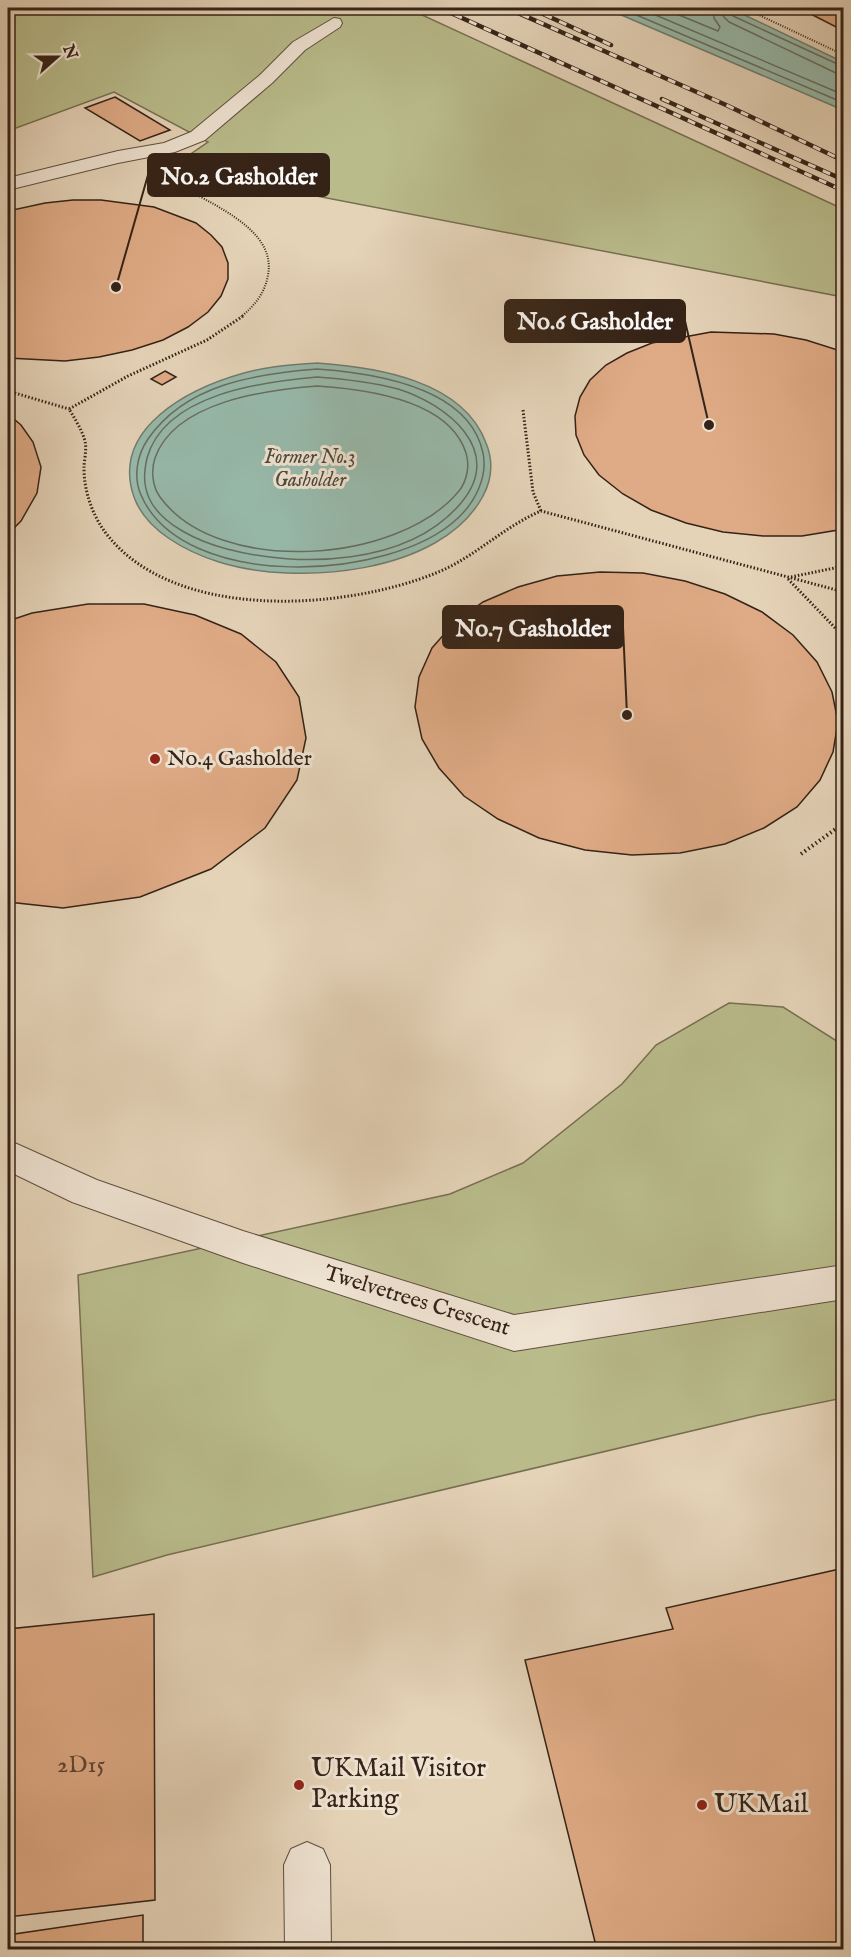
<svg xmlns="http://www.w3.org/2000/svg" width="851" height="1957" font-family="'IM FELL English',serif">
<style>
.green{fill:#b9bb8b;stroke:#776f51;stroke-width:1.5}
.water{fill:#97b9aa;stroke:#707d6f;stroke-width:1.5}
.lines{fill:none;stroke-linecap:round;stroke-linejoin:round}
.shore{stroke:#666e60;stroke-width:1.5}
.building{fill:#dfab86;stroke:#352317;stroke-width:1.5}
.lane-casing{stroke:#614f3f;stroke-width:2}
.street-casing{stroke:#614f3f;stroke-width:2}
.path-far2{stroke:#352317;stroke-width:2;stroke-dasharray:1 1.5;stroke-linecap:butt}
.path-far1{stroke:#352317;stroke-width:3;stroke-dasharray:1.5 2;stroke-linecap:butt}
.path{stroke:#352317;stroke-width:4;stroke-dasharray:1.5 3;stroke-linecap:butt}
.lane{fill:#eee2d1;fill-rule:evenodd}
.street{fill:#eee2d1;fill-rule:evenodd}
.rail-casing{stroke:#352317;stroke-width:4.5}
.rail{stroke:#eee2d1;stroke-width:3;stroke-dasharray:8;stroke-linecap:butt}
.poi-dot{fill:#8f2418;stroke:#eee2d1;stroke-width:2}
.labels{text-anchor:middle;dominant-baseline:central;stroke-width:6;stroke-linejoin:round;paint-order:stroke}
.far-water-label{font-size:20px;font-style:italic;fill:#4e483c;stroke:#eee2d1}
.poi-label{font-size:22px;fill:#352317;stroke:#eee2d1;text-anchor:start}
.street-label{font-size:22px;fill:#352317;stroke:#eee2d1}
.near-number-label{font-size:24px;fill:#604533}
.near-poi-label{font-size:27px;fill:#352317;stroke:#eee2d1;text-anchor:start}
.leader{fill:none;stroke:#352317;stroke-width:2}
.callout-dot{fill:#352317;stroke:#eee2d1;stroke-width:2}
.callout{fill:#352317;stroke:#352317;stroke-width:2}
.callout-label{font-size:24px;text-anchor:middle;font-weight:bold;fill:#fff}
</style>
<rect width="100%" height="100%" fill="#e5d3b8"/>
<filter id="stains"><feTurbulence type="fractalNoise" baseFrequency=".00333" numOctaves="4"/><feColorMatrix values="0 0 0 0 .2 0 0 0 0 .09 0 0 0 0 .02 0 0 0 .5 -.17"/></filter>
<radialGradient id="worn" r=".72"><stop offset=".6" stop-color="#630" stop-opacity="0"/><stop offset="1" stop-color="#630" stop-opacity=".3"/></radialGradient>
<path class="green" d="M8,8H407L843,209V297L170,168L208,142L114,92L8,131Z
M729,1003L783,1007L843,1045V1398L759,1415L167,1555L93,1577L78,1275L450,1194L523,1163L622,1084L656,1045Z"/>
<path class="water" d="M605,8H730L843,62V110Z
M317,363C375,367 463,380 486,443C493,460 492,479 483,496C441,575 295,586 219,562C187,552 146,531 134,497C110,428 190,388 244,373C268,366 293,365 317,363Z"/>
<g class="lines">
<path class="shore" d="M620,8L844,103
M639,8L844,95
M662,8L718,31L720,27L714,18L713,8
M722,8L723,16L729,22L836,73L844,74
M729,8L733,16L844,67
M317,369C373,373 469,386 483,453C488,477 475,502 458,518C391,582 183,592 141,495C133,477 137,455 148,439C186,384 255,374 317,369Z
M317,377C344,379 371,382 398,389C446,404 506,450 461,503C408,566 299,568 227,549C200,542 161,525 149,498C143,484 144,472 147,458C165,394 261,382 317,377Z
M317,386C364,389 449,399 466,453C470,465 467,481 459,491C399,564 218,577 160,497C152,486 151,470 155,458C175,401 267,390 317,386Z"/>
</g>
<path class="building" d="M799,8H844V31Z
M115,97L170,130L140,141L85,108Z
M73,200H101L154,207L196,223L211,235L222,247L228,263V279L221,296L208,312L188,327L163,340L132,350L99,357L65,361L8,358V211L45,203Z
M711,332L774,334L806,340L844,352V529L802,536H763L723,532L686,523L651,510L623,494L599,475L584,455L576,435L575,416L580,397L590,380L606,365L627,353L652,343Z
M165,371L176,377L162,385L151,379Z
M8,414L21,425L33,442L41,467L37,493L21,521L8,534Z
M600,572L643,573L685,581L725,594L762,612L793,635L817,662L832,692L838,722L833,752L820,780L797,807L764,828L725,844L680,853L632,855L585,850L539,838L498,819L464,796L439,768L422,739L415,707L419,677L432,648L454,623L483,602L518,587L557,576Z
M88,604H144L195,615L241,634L276,662L299,697L306,738L297,780L265,828L211,869L140,897L63,908L8,902V621L32,613Z
M844,1568V1950H597L525,1660L673,1629L666,1608Z
M154,1614L155,1900L8,1917V1629Z
M143,1915V1950H8V1935Z"/>
<g class="lines">
<defs>
<path id="lane" d="M334,18L340,19L342,23L340,27L305,50L272,83L205,140L175,152L118,163L8,190V178L118,151L164,143L191,132L260,75L293,42Z
M307,1842L323,1849L330,1865L331,1950H285L284,1865L291,1849Z"/>
<path id="street" d="M8,1140L97,1180L243,1231L514,1315L844,1265V1299L514,1351L243,1263L72,1202L8,1171Z"/>
</defs>
<use href="#lane" class="lane-casing"/>
<use href="#street" class="street-casing"/>
<path class="path-far2" d="M744,8L844,55
M176,182C207,204 277,227 268,275C265,293 255,305 241,317"/>
<path class="path-far1" d="M243,316L207,340L128,376L69,409C75,419 82,430 85,441C87,450 84,460 84,468C84,491 92,514 105,532C172,622 342,611 436,573C474,558 503,527 541,511L844,592
M8,391L69,409
M523,410L533,492L541,511
M791,577L844,566
M788,579L844,637"/>
<path class="path" d="M801,854L837,828L844,820"/>
<use href="#lane" class="lane"/>
<use href="#street" class="street"/>
<defs>
<path id="rail" d="M440,8L844,191
M507,8L726,105L844,161
M530,8L611,45
M662,99L844,180"/>
</defs>
<use href="#rail" class="rail-casing"/>
<use href="#rail" class="rail"/>
</g>
<g class="poi-dot">
<circle cx="155" cy="759" r="6"/>
<circle cx="299" cy="1785" r="6"/>
<circle cx="702" cy="1805" r="6"/>
</g>
<g class="labels">
<g class="far-water-label">
<text x="310" y="457">Former No.3<tspan x="310" dy="23">Gasholder</tspan></text>
</g>
<g class="poi-label">
<text x="167" y="759">No.4 Gasholder</text>
</g>
<g class="street-label">
<text transform="translate(417 1301) rotate(17)">Twelvetrees Crescent</text>
</g>
<g class="near-number-label">
<text x="81" y="1765">2D15</text>
</g>
<g class="near-poi-label">
<text x="311" y="1769">UKMail Visitor<tspan x="311" dy="31">Parking</tspan></text>
<text x="714" y="1805">UKMail</text>
</g>
</g>
<path class="leader" d="M116 287L148 175M709 425L685 321M627 715L623 627"/>
<g class="callout-dot">
<circle cx="116" cy="287" r="6"/>
<circle cx="709" cy="425" r="6"/>
<circle cx="627" cy="715" r="6"/>
</g>
<g class="callout">
<rect x="148" y="154" width="181" height="42" rx="6"/>
<rect x="505" y="300" width="180" height="42" rx="6"/>
<rect x="443" y="606" width="180" height="42" rx="6"/>
</g>
<g class="callout-label">
<text x="239" y="184">No.2 Gasholder</text>
<text x="595" y="329">No.6 Gasholder</text>
<text x="533" y="636">No.7 Gasholder</text>
</g>
<rect width="851" height="1957" fill="none" stroke="#e5d3b8" stroke-width="30"/>
<rect x="9" y="9" width="833" height="1939" fill="none" stroke="#352317" stroke-width="3"/>
<rect x="15" y="15" width="821" height="1927" fill="none" stroke="#352317" stroke-width="1.5"/>
<g transform="translate(57 57) rotate(69)" stroke="#eee2d1" stroke-width="4.5" paint-order="stroke">
<path d="M0-4.5L10 22L0 15L-10 22Z" fill="#352317"/>
<text y="-9" font-size="16" font-weight="bold" text-anchor="middle" fill="#352317">N</text>
</g>
<rect width="100%" height="100%" filter="url(#stains)"/>
<rect width="100%" height="100%" fill="url(#worn)"/>
</svg>
